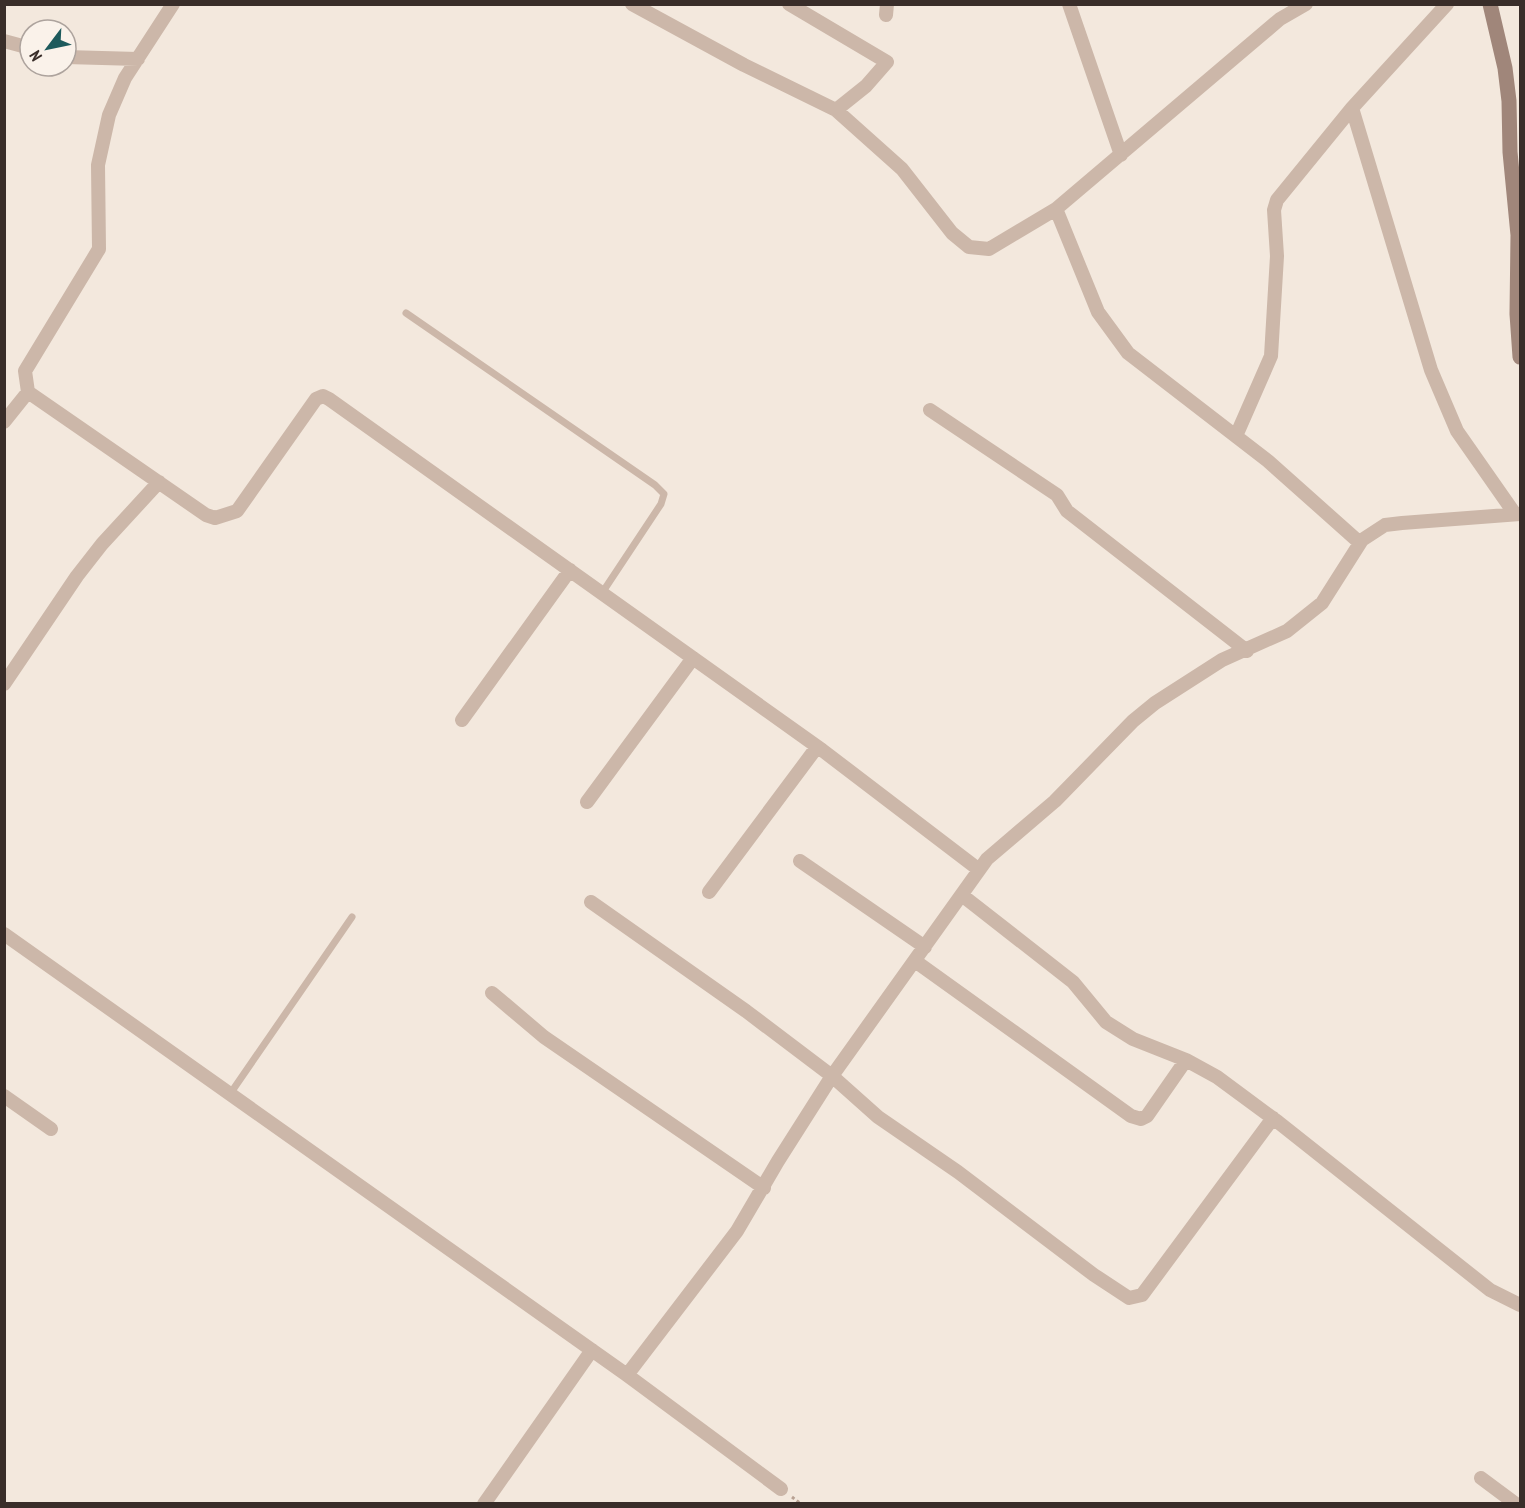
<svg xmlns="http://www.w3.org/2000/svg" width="1525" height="1508" font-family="'PT Sans Narrow',sans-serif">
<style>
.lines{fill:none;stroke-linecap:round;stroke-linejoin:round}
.path{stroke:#b8a193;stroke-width:3;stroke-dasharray:3 3;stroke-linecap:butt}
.lane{stroke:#ccb7a9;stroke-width:7}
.street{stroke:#ccb7a9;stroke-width:14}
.secondary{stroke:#a0867a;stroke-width:15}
</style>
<rect width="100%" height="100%" fill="#f3e8dd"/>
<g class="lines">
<path class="path" d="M792,1497L801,1504"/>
<path class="lane" d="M406,313L655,485L664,494L661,504L602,593
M230,1094L352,917"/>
<path class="street" d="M173,4L125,78L109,115L98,165L99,249L25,371L28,392L206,515L215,518L237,511L316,399L323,396L329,399L822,750L978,869
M632,4L744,65L836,110L902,169L952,233L969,247L989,249L1056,209L1280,19L1306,4
M789,4L887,62L866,86L836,110
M1069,4L1121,155
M886,15L887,4
M4,41L30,48
M66,57L138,59
M1352,108L1431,370L1457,431L1515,514
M1056,209L1098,312L1128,353L1268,461L1360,543
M930,410L1057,495L1067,511L1247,651
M4,422L28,392
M1236,436L1271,356L1277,256L1274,210L1277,200L1352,108L1447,4
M4,684L77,576L102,544L159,482
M462,720L570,570
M587,802L693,658
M800,861L925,947
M709,892L817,747
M963,896L1073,982L1106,1022L1133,1039L1186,1060L1217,1077L1278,1122L1490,1290L1520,1305
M591,902L746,1011L832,1076L878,1117L958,1172L1094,1275L1129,1298L1142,1295L1273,1118
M4,934L627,1375L781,1489
M915,961L1131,1116L1141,1119L1147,1116L1186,1060
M492,993L544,1037L764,1188
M4,1096L51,1129
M627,1375L737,1231L778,1161L832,1076L987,859L1055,801L1133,721L1155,703L1222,660L1287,631L1322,603L1362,540L1385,525L1402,523L1520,514
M1481,1478L1516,1504
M484,1504L592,1350"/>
<path class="secondary" d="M1490,4L1505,68L1509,101L1510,152L1518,235L1517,314L1520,357"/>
</g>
<rect width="1525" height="1508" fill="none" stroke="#392d29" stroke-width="12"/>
<g transform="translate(48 48) rotate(238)"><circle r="28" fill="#faf2ea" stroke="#ada39d" stroke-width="1.5"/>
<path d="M0-4.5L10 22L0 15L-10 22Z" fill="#1d5a5c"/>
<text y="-9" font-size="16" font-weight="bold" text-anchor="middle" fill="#392d29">N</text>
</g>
</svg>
